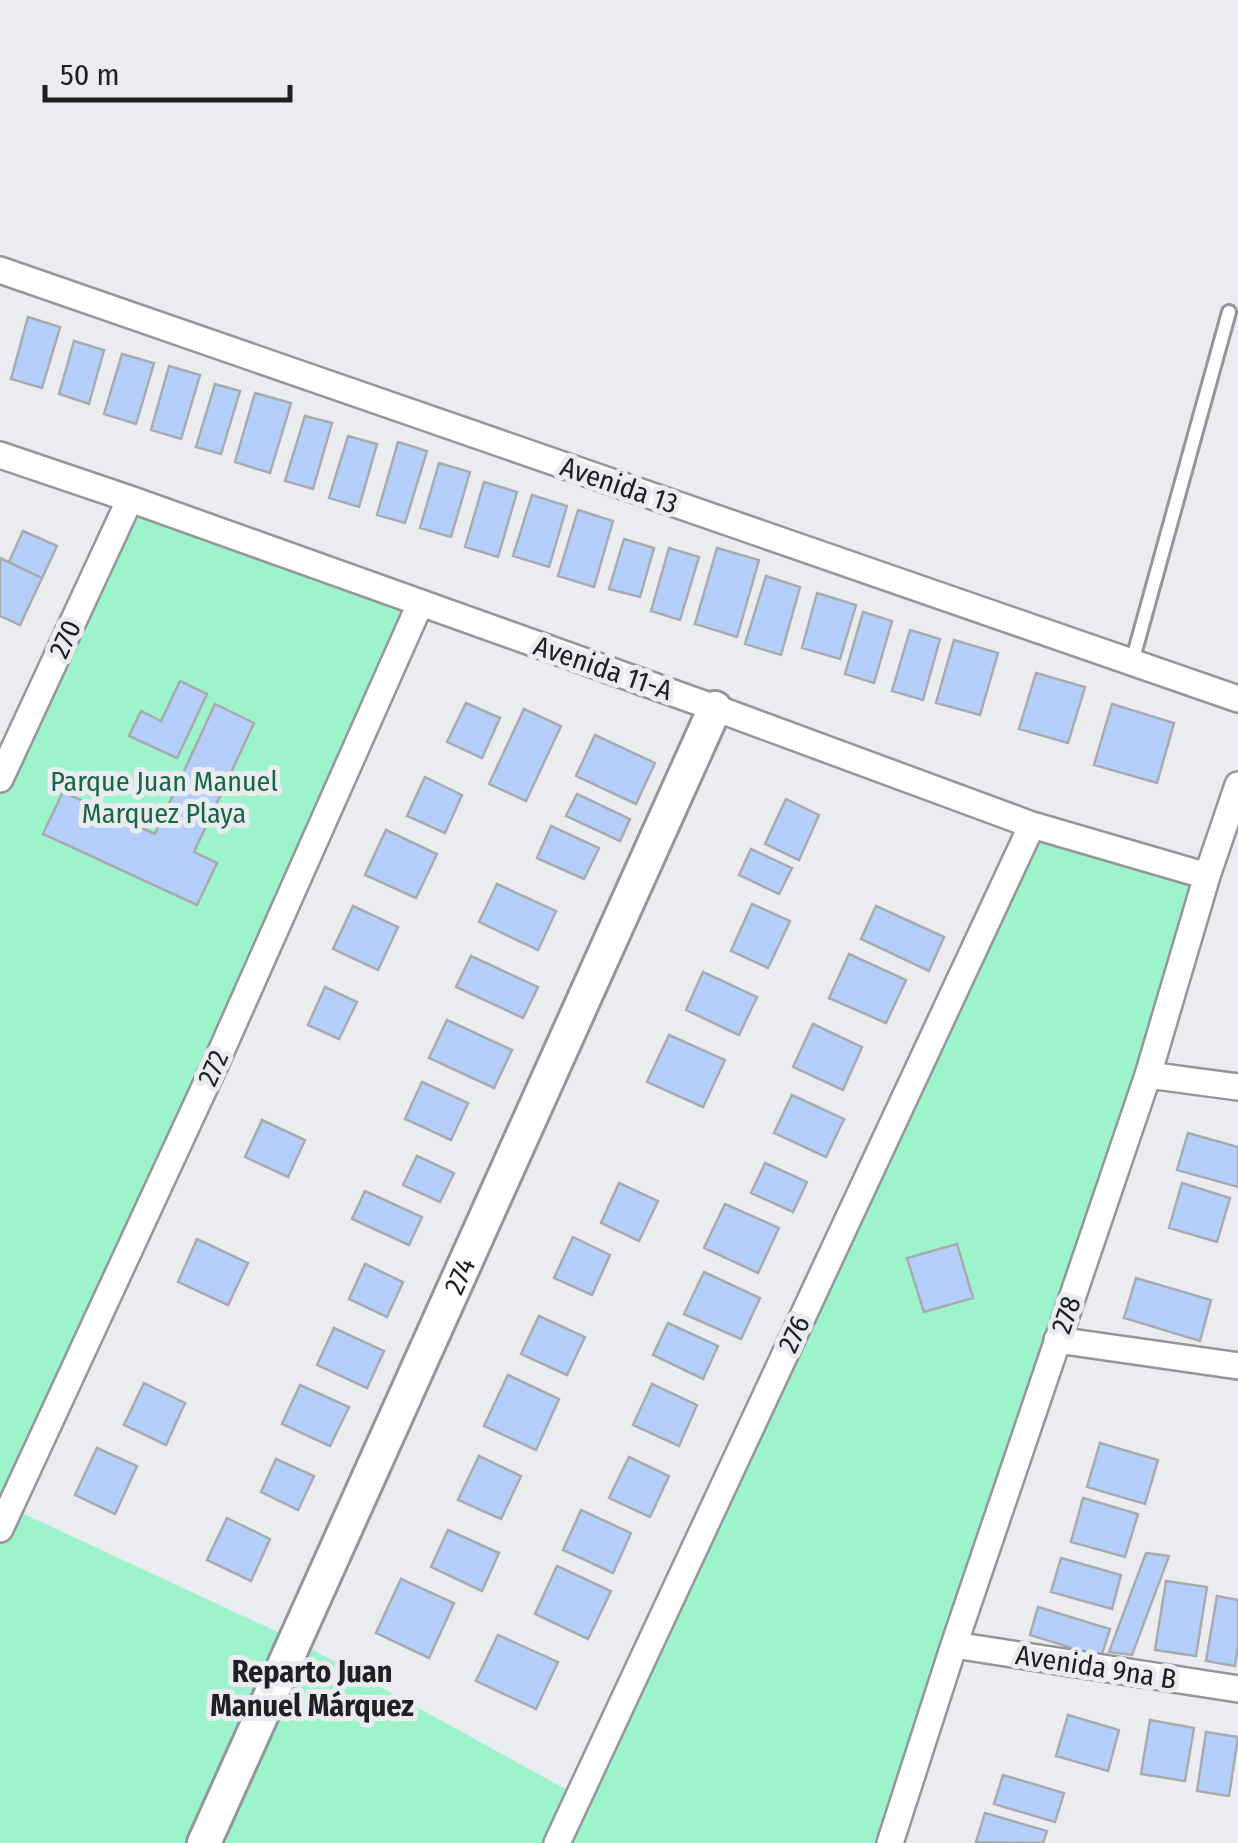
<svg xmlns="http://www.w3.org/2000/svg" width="1238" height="1843" font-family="'Fira Sans Condensed',sans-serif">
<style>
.green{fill:#9df3cc}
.building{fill:#b5cffd;stroke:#a9abae;stroke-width:2.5}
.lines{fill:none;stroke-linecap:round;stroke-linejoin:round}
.service-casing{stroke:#95969a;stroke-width:18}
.minor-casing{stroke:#95969a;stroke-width:30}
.tertiary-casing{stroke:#95969a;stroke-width:38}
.service{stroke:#fff;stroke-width:12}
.minor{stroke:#fff;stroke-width:25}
.tertiary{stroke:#fff;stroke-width:32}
.labels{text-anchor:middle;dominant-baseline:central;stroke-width:10;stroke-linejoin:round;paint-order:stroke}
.street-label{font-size:28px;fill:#202022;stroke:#eaecef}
.park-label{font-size:28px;fill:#176649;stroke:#eaecef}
.neighbourhood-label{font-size:30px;font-weight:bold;fill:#202022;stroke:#eaecef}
</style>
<rect width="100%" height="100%" fill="#eaecef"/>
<path class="green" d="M130,499L420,604L11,1508L297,1641L578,1796L1032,825L1207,876L890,1843H0V779Z"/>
<path class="building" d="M28,317L60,327L42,388L11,379Z
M74,341L104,350L89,404L59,394Z
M122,354L154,363L136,424L104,414Z
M169,366L200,375L181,439L151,430Z
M215,384L240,391L221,454L196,447Z
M255,393L291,403L270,473L235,462Z
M305,416L332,423L313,489L285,481Z
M348,436L377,444L359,507L329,498Z
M398,442L427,451L405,523L377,515Z
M439,463L470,472L451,537L420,528Z
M484,482L517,492L498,557L465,547Z
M532,495L567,506L549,567L513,556Z
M578,510L613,521L594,587L558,576Z
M23,531L57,546L42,578L9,562Z
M624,539L654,548L640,597L609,589Z
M669,548L699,557L680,620L651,611Z
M717,548L759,560L737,637L695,624Z
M0,558L42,578L20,625L0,616Z
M766,576L800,587L781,655L745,644Z
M817,593L856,605L840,659L802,648Z
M863,612L892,621L874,683L845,674Z
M910,630L940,639L923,700L892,691Z
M954,640L998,653L980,715L936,703Z
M1036,673L1085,687L1068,743L1019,729Z
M180,681L207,694L177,758L129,736L141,711L161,721Z
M466,703L500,718L482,758L447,742Z
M215,704L254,723L194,852L217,863L197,905L43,834L63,792L155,834Z
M1112,704L1174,723L1157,783L1094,765Z
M524,709L561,726L526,801L489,784Z
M595,735L655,763L636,804L576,776Z
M425,777L462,795L445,833L407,816Z
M577,794L630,819L620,841L566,816Z
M786,799L819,815L799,860L765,844Z
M551,826L599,848L584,879L537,858Z
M386,830L437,854L416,898L365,875Z
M751,849L792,868L779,894L739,875Z
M497,884L556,911L538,950L479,922Z
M752,904L790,921L768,968L731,951Z
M353,906L398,927L378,970L333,949Z
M876,906L944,937L929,971L861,939Z
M849,954L906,980L886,1023L829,998Z
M471,956L538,987L523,1018L456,987Z
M703,972L757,997L739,1035L686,1010Z
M325,987L357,1002L339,1039L308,1025Z
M447,1020L512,1050L494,1088L429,1058Z
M813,1024L862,1047L843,1090L793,1067Z
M669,1035L725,1060L703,1107L647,1082Z
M422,1082L468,1103L451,1140L405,1119Z
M792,1095L844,1119L826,1157L774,1133Z
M262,1120L305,1140L288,1177L245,1157Z
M1188,1133L1238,1147V1187L1177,1170Z
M417,1156L454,1173L440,1202L403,1185Z
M765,1163L807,1182L793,1212L751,1193Z
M619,1183L658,1201L639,1241L601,1223Z
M1182,1183L1230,1198L1217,1242L1169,1228Z
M365,1191L422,1217L409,1245L352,1219Z
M725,1204L779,1228L758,1273L704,1248Z
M573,1237L610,1255L592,1295L554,1278Z
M197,1239L248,1263L228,1305L178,1282Z
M957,1244L973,1298L924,1312L907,1258Z
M365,1264L403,1282L387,1317L349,1299Z
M704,1272L760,1298L741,1339L684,1314Z
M1136,1278L1211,1300L1200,1341L1124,1318Z
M539,1316L585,1337L567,1375L521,1354Z
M668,1323L718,1346L703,1379L653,1355Z
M334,1328L384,1351L367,1388L317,1365Z
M508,1375L559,1399L536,1450L484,1426Z
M144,1383L185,1403L166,1445L124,1425Z
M652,1384L697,1405L679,1446L633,1425Z
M300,1385L349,1407L330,1446L282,1424Z
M1100,1443L1158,1460L1145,1504L1087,1487Z
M97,1448L137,1466L115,1514L75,1495Z
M479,1456L521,1476L501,1519L458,1500Z
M629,1457L669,1476L650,1517L609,1498Z
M276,1459L314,1476L298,1510L261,1492Z
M1083,1498L1138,1514L1125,1557L1071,1542Z
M581,1510L631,1533L613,1573L563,1550Z
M227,1518L270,1539L251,1581L207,1560Z
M448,1530L499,1553L482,1591L431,1567Z
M1146,1553L1169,1556L1132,1655L1109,1652Z
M1061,1558L1121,1575L1112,1609L1051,1592Z
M557,1566L611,1591L588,1639L535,1614Z
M401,1579L454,1603L429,1658L376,1633Z
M1166,1581L1207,1587L1196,1656L1155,1650Z
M1217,1596L1238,1600V1646L1235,1666L1206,1661Z
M1038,1607L1110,1629L1101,1657L1030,1635Z
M498,1635L558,1662L536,1709L476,1681Z
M1068,1715L1119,1730L1108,1771L1056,1756Z
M1150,1720L1194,1728L1185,1781L1141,1774Z
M1206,1732L1238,1737L1229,1796L1197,1791Z
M1003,1775L1064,1793L1055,1822L994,1804Z
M985,1813L1047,1831L1043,1843L976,1842Z"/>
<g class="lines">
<defs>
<path id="service" d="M1132,662L1229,312"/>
<path id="minor" d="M0,270L1238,699
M0,455L130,499L715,708L1032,825L1207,876
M0,779L130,499
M1148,1075L1238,1087
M1057,1340L1238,1366
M0,1529L215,1065L420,604
M954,1645L1238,1689
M557,1843L1032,825
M890,1843L954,1645L1148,1075L1207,876L1238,785"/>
<g id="tertiary">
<path id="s1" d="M204,1843L715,708"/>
</g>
</defs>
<use href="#service" class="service-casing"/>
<use href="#minor" class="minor-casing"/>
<use href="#tertiary" class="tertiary-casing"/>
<use href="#service" class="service"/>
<use href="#minor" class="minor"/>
<use href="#tertiary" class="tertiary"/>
</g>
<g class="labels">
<g class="street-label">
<text transform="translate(619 485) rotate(19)">Avenida 13</text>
<text transform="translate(65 639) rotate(-65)">270</text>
<text transform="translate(603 668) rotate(19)">Avenida 11-A</text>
<text transform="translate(213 1068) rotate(-66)">272</text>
<text stroke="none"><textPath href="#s1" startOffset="622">274</textPath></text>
<text transform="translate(1066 1315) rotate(-71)">278</text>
<text transform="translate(794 1334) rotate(-65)">276</text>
<text transform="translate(1096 1667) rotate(9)">Avenida 9na B</text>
</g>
<g class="park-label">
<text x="164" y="781">Parque Juan Manuel<tspan x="164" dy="32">Marquez Playa</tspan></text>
</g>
<g class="neighbourhood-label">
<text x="312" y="1672">Reparto Juan<tspan x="312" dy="34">Manuel Márquez</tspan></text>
</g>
</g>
<path d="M45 85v15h245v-15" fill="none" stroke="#202022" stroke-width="5"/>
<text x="60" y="85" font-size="30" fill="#202022" stroke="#eaecef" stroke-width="8" paint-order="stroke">50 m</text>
</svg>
